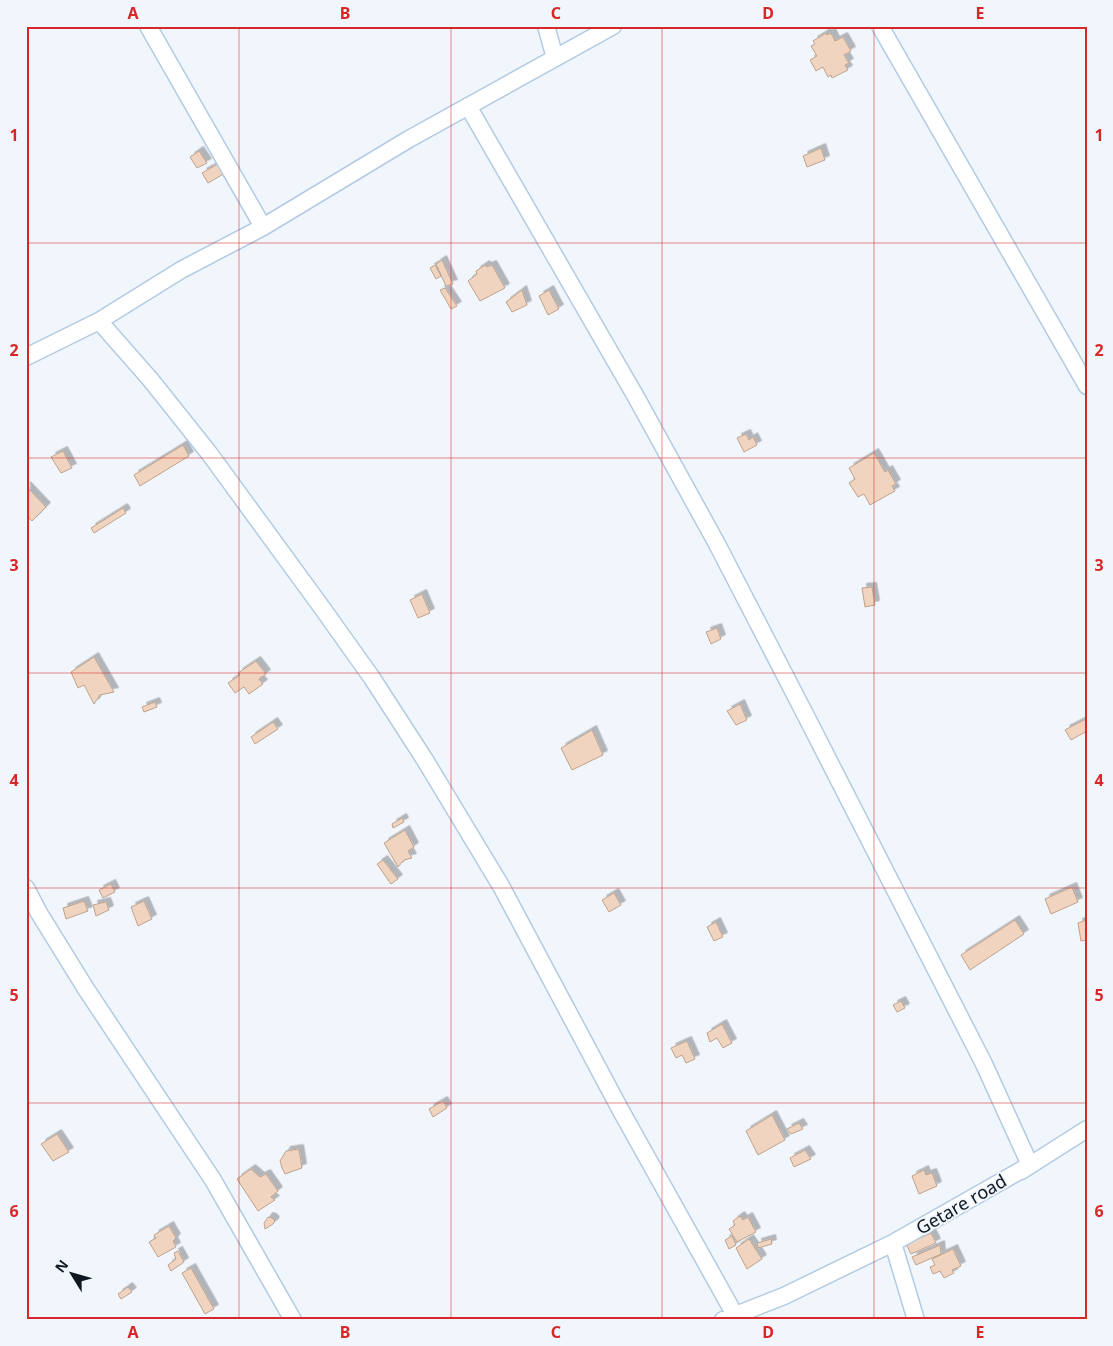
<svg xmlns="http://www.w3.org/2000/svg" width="1113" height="1346" font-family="'Noto Sans',sans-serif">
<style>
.building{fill:#f1d4bf;stroke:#bea28d;filter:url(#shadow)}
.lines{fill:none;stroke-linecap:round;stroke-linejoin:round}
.minor-casing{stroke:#b2cbe4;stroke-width:19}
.minor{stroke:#fff;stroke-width:16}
.grid{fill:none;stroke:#d62828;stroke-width:1;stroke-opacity:0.55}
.labels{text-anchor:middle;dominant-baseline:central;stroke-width:4;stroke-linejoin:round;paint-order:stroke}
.street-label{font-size:18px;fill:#0f1820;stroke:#f1f6fc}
.neatline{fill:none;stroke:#d62828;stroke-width:2}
.grid-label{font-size:16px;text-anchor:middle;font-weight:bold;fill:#d62828}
</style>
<defs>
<filter id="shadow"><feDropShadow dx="4.5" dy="-4.5" stdDeviation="0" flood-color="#0004"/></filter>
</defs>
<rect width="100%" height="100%" fill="#f1f6fc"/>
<path class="building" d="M 826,33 L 827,35 L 831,33 L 835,41 L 843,37 L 851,51 L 844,55 L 849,63 L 845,65 L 848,70 L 832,78 L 831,75 L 828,77 L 823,67 L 816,71 L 810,60 L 817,56 L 811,46 L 815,44 L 813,41 Z
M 821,148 L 825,160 L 807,167 L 803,156 Z
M 199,151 L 207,163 L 197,168 L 190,157 Z
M 221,162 L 227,172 L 208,183 L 202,173 Z
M 442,260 L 453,284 L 446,286 L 436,264 Z
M 435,265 L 441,276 L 436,279 L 430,268 Z
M 485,265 L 487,267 L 492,265 L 505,288 L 480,301 L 468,281 L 477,274 L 476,271 Z
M 445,288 L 457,306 L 451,309 L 440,290 Z
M 522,290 L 527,305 L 512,312 L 506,302 Z
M 549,290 L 559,309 L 548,315 L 539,296 Z
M 746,434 L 749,440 L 753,437 L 757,445 L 744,452 L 737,438 Z
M 183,445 L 189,456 L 140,486 L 134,475 Z
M 63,451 L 72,468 L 61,473 L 51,457 Z
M 874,453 L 885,472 L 888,470 L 896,484 L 892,486 L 895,491 L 870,505 L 864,494 L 858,497 L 849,483 L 855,479 L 849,468 Z
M 26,486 L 46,507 L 32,521 L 26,515 Z
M 123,508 L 126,513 L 94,533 L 91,528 Z
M 872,587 L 875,605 L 865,607 L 862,588 Z
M 422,594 L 430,613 L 418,618 L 410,600 Z
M 717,628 L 721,639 L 711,644 L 706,632 Z
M 94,657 L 114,692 L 100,695 L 94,704 L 84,685 L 78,688 L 71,672 Z
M 256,661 L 266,674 L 259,679 L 263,684 L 249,694 L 244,687 L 235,693 L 228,683 L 240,675 L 238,673 Z
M 155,702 L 157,707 L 144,712 L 142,707 Z
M 740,704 L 747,720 L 736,725 L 727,711 Z
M 1086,719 L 1087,731 L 1071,740 L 1065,730 Z
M 273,722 L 278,729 L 255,744 L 251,737 Z
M 592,730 L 603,755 L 572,770 L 561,748 Z
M 402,818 L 404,822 L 393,828 L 392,824 Z
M 405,830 L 414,847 L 408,851 L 412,858 L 404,860 L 398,867 L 384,843 Z
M 383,860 L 398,879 L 391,884 L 377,864 Z
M 111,884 L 115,892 L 103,898 L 99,890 Z
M 1072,887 L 1078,902 L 1051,914 L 1045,899 Z
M 614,893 L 621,905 L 609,912 L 602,900 Z
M 84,901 L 88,911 L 66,919 L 63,908 Z
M 144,901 L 152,919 L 138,926 L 131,907 Z
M 106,902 L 109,910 L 96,916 L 93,905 Z
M 1015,920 L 1024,934 L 970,970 L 961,955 Z
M 1087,920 L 1087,940 L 1081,941 L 1078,923 Z
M 716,922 L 723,937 L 714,941 L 707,927 Z
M 901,1001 L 905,1008 L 897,1012 L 893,1005 Z
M 722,1024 L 732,1043 L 723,1048 L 717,1038 L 710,1042 L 707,1033 Z
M 687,1041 L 695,1059 L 686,1063 L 682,1055 L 676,1058 L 671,1048 Z
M 443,1101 L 447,1108 L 433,1117 L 429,1109 Z
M 772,1115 L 785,1140 L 758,1155 L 746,1131 Z
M 799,1123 L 803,1129 L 791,1134 L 787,1129 Z
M 57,1134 L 69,1152 L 53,1161 L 41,1144 Z
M 299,1149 L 302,1168 L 285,1174 L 282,1168 L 280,1161 L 286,1151 Z
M 805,1150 L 811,1159 L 794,1167 L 790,1158 Z
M 251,1169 L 260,1177 L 266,1174 L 278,1191 L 271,1197 L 275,1200 L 258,1211 L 237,1179 Z
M 924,1170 L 926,1175 L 932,1173 L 937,1186 L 919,1194 L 912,1176 Z
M 740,1216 L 743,1220 L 748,1217 L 756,1232 L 737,1242 L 729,1229 L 735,1225 L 733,1221 Z
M 268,1217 L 272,1218 L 275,1221 L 273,1224 L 265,1229 L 264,1223 Z
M 169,1226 L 176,1238 L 173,1241 L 176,1247 L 158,1257 L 149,1242 L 156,1238 L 154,1235 Z
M 931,1233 L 936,1243 L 911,1254 L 906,1244 Z
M 732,1236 L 736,1245 L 729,1249 L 725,1240 Z
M 749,1239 L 762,1259 L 747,1269 L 736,1248 Z
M 771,1239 L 772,1244 L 758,1248 L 757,1243 Z
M 940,1245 L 941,1254 L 916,1265 L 912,1257 Z
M 953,1249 L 961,1266 L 952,1270 L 954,1273 L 944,1278 L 940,1271 L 933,1274 L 930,1267 L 935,1265 L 932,1259 Z
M 178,1251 L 184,1262 L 171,1271 L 168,1265 L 176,1259 L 174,1253 Z
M 191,1268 L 214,1309 L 205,1314 L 182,1273 Z
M 128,1287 L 132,1292 L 121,1299 L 118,1294 Z"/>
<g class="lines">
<g class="minor-casing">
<path id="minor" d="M 148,26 L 263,227
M 546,26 L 555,58
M 880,26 L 1087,386
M 468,106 L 636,397 L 717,544 L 806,716 L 984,1064 L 1030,1165 L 893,1243 L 784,1296 L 723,1320
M 99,321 L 150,379 L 209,453 L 320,605 L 372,678 L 425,760 L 501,886 L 620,1109 L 735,1315
M 26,357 L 99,321 L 181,270 L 263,227 L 409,139 L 613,26
M 26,888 L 39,913 L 86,989 L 213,1180 L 293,1320
M 1021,1171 L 1087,1129
M 902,1238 L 893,1243 L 916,1320"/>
</g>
<use href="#minor" class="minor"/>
</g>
<path class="grid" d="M 239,26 L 239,1320M 451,26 L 451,1320M 662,26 L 662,1320M 874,26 L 874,1320M 26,243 L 1087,243M 26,458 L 1087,458M 26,673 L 1087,673M 26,888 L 1087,888M 26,1103 L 1087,1103"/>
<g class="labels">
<g class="street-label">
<text transform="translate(961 1204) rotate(-30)">Getare road</text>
</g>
</g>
<rect width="1113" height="1346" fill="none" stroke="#f1f6fc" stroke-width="55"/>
<g transform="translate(72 1274) rotate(307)" stroke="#f1f6fc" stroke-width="4" paint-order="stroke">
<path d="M0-4L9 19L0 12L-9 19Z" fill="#0f1820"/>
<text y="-8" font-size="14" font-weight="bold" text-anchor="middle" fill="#0f1820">N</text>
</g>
<rect x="28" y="28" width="1058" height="1290" class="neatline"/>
<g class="grid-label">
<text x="133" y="19">A</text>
<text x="345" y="19">B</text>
<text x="556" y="19">C</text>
<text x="768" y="19">D</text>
<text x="980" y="19">E</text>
<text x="14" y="141">1</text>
<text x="1099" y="141">1</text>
<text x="14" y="356">2</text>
<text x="1099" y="356">2</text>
<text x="14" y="571">3</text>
<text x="1099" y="571">3</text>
<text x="14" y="786">4</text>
<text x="1099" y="786">4</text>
<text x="14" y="1001">5</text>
<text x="1099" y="1001">5</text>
<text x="14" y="1217">6</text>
<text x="1099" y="1217">6</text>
<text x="133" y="1338">A</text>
<text x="345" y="1338">B</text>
<text x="556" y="1338">C</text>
<text x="768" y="1338">D</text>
<text x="980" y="1338">E</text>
</g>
</svg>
